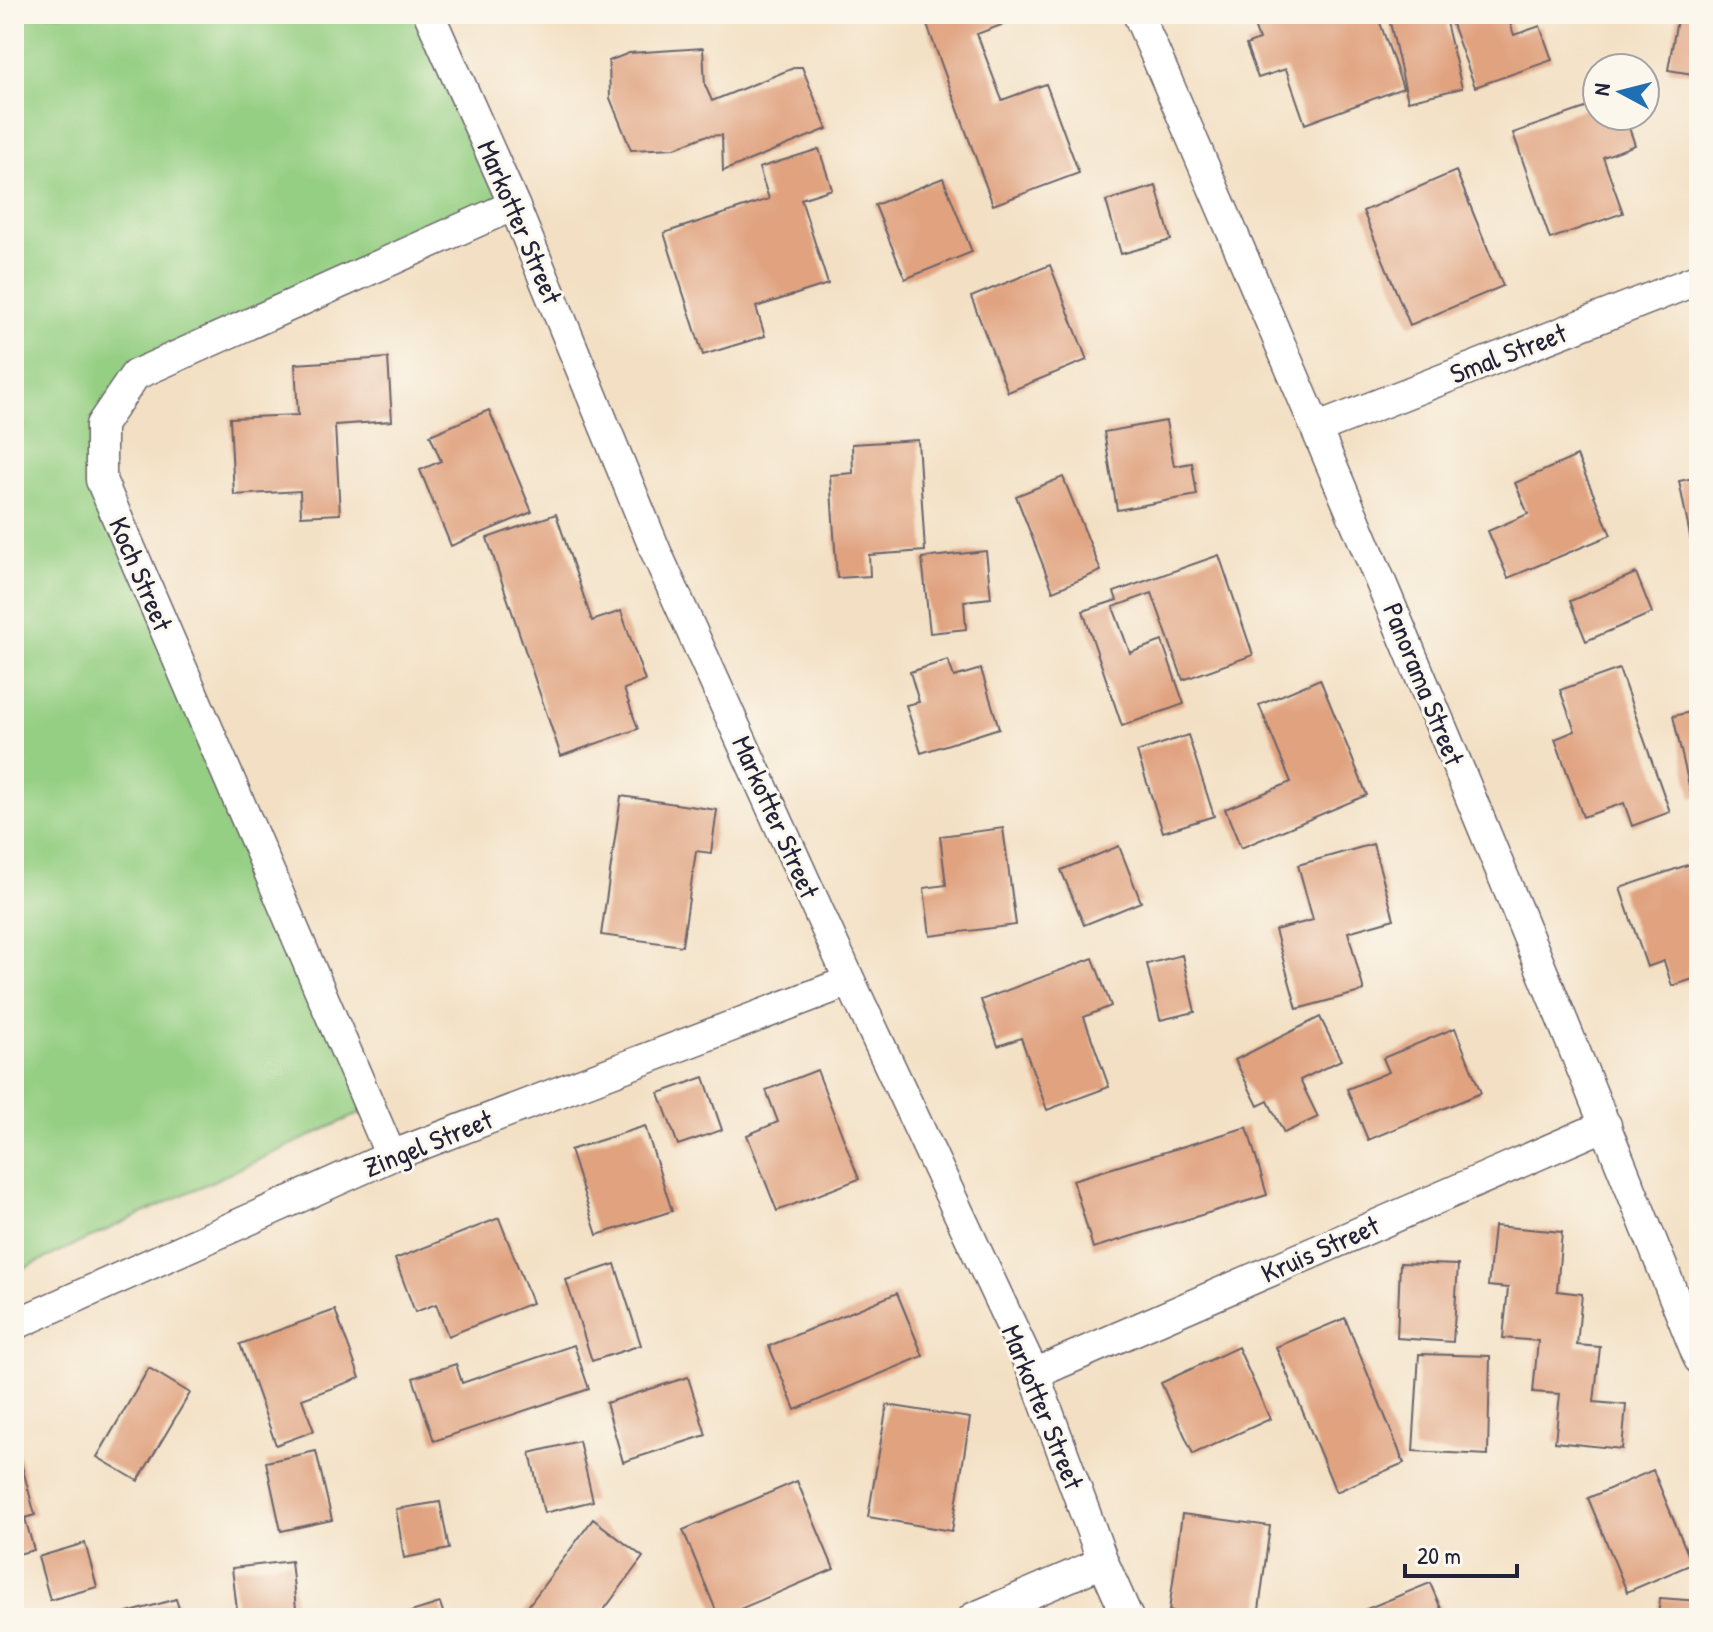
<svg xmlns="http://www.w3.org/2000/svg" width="1713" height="1632" font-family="'Patrick Hand',sans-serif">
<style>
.green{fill:#95cf83;stroke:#5c785f;stroke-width:2}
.building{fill:#e0a27f}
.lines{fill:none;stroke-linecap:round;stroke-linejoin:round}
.minor-casing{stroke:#6b646b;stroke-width:33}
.minor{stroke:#fff;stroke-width:30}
.labels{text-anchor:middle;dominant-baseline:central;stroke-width:6;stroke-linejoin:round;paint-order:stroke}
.street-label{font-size:28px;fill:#22223b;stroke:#fbf7ec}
</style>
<rect width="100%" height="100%" fill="#fbf7ec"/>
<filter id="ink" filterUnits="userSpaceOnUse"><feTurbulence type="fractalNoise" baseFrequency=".0125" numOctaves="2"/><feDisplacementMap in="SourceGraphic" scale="16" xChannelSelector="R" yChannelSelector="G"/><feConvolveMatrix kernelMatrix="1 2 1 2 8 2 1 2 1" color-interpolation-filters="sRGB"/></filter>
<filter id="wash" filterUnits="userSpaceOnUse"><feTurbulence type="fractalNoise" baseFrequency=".006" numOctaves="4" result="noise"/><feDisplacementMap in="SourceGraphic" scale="32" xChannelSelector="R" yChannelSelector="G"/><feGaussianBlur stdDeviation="1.8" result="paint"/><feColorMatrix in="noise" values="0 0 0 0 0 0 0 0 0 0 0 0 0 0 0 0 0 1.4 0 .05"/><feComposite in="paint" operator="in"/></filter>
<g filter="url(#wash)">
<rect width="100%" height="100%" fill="#f3e0c4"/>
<path class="green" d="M 14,14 L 429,14 L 514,205 L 135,375 L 101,425 L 101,480 L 371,1108 L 14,1273 Z"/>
<g id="blocks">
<path class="building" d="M 923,14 L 1003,14 L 1007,23 L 977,34 L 1002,100 L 1046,84 L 1079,173 L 993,205 Z
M 1250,14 L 1377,14 L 1403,88 L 1305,124 L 1286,69 L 1258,78 L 1246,45 L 1259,40 Z
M 1388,14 L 1444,14 L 1462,88 L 1408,101 Z
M 1454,14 L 1507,14 L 1514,35 L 1540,26 L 1552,60 L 1475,87 L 1449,16 Z
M 1678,14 L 1699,14 L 1699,75 L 1668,70 Z
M 703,48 L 705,85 L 712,101 L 796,67 L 802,67 L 827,129 L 723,171 L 722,135 L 705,136 L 675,148 L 631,150 L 610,98 L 609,61 L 629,53 Z
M 1597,104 L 1597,116 L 1625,116 L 1635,145 L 1603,157 L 1623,213 L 1550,239 L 1513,133 Z
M 819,149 L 832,189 L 801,199 L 828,284 L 756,307 L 765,336 L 703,355 L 664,233 L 769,199 L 759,168 Z
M 1456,171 L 1503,286 L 1410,325 L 1363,211 Z
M 943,178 L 972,252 L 905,279 L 875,205 Z
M 1156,186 L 1171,240 L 1121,254 L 1106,201 Z
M 1050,265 L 1087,360 L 1008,392 L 971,297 Z
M 388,358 L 392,421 L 335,425 L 340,514 L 301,516 L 300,491 L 234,495 L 230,418 L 298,415 L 295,364 Z
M 489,410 L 532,512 L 451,546 L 420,470 L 441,461 L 430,435 Z
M 1166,421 L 1174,466 L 1192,463 L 1197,495 L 1117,510 L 1104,432 Z
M 918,440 L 925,551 L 869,555 L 870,576 L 837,578 L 830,475 L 853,473 L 852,444 Z
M 1577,456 L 1611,535 L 1508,578 L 1488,531 L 1528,514 L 1515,483 Z
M 1063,477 L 1101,571 L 1053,591 L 1016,496 Z
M 1699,477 L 1699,565 L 1696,566 L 1679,481 Z
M 556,514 L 592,621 L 621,611 L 645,681 L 624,689 L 638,729 L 561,756 L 487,538 Z
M 986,551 L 991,598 L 964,601 L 966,629 L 930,633 L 922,558 Z
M 1219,555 L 1253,655 L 1183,680 L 1152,593 L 1113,607 L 1130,653 L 1162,641 L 1184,704 L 1122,726 L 1083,611 L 1117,600 L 1114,592 Z
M 1636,573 L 1652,613 L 1586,641 L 1570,601 Z
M 948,660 L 954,677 L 981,669 L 999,728 L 921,753 L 906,705 L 919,702 L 910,672 Z
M 1619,669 L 1670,812 L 1632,826 L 1624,803 L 1583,817 L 1555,739 L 1575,731 L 1560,690 Z
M 1320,679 L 1367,795 L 1241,848 L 1225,809 L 1291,782 L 1259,705 Z
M 1699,710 L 1699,796 L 1692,798 L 1673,716 Z
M 1188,735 L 1214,816 L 1163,832 L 1137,752 Z
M 621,796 L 717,810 L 711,853 L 696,851 L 682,946 L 601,935 Z
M 1003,828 L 1016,925 L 930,936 L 924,888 L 946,885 L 940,836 Z
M 1373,844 L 1394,919 L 1348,932 L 1364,991 L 1297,1009 L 1275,930 L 1313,920 L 1298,865 Z
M 1119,846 L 1141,902 L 1084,925 L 1061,870 Z
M 1699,861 L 1699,977 L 1672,986 L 1664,961 L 1647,967 L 1620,888 Z
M 1182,955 L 1195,1012 L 1160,1020 L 1147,964 Z
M 1093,958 L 1111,1006 L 1084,1017 L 1109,1087 L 1047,1110 L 1021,1038 L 998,1046 L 981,1000 Z
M 1320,1017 L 1341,1060 L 1300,1080 L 1318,1117 L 1284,1133 L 1268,1101 L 1258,1106 L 1235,1060 Z
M 1455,1028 L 1481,1093 L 1368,1140 L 1347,1089 L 1389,1072 L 1383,1058 Z
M 817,1070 L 859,1179 L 777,1211 L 747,1135 L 778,1122 L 766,1090 Z
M 704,1077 L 722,1130 L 678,1145 L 659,1093 Z
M 645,1126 L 672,1211 L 597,1235 L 570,1150 Z
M 1247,1127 L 1267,1195 L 1093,1248 L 1073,1180 Z
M 499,1218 L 532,1303 L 448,1336 L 436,1304 L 415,1312 L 395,1259 Z
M 1494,1226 L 1562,1232 L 1557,1291 L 1582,1294 L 1577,1345 L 1600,1347 L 1594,1402 L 1626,1405 L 1622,1449 L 1555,1442 L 1560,1394 L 1533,1392 L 1538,1341 L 1503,1338 L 1508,1288 L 1488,1286 Z
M 1400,1263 L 1458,1265 L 1453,1342 L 1397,1338 Z
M 615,1264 L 641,1345 L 592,1361 L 566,1280 Z
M 897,1293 L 923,1356 L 795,1410 L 769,1346 Z
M 335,1310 L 360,1378 L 302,1399 L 314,1431 L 276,1445 L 240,1344 Z
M 1345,1318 L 1404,1463 L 1336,1492 L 1276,1347 Z
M 574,1345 L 589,1389 L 434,1441 L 413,1378 L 456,1364 L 462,1383 Z
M 1238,1347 L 1270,1419 L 1193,1454 L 1161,1383 Z
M 1419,1354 L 1490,1356 L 1488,1455 L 1413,1451 Z
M 149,1368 L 190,1393 L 138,1481 L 97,1457 Z
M 688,1377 L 706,1435 L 623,1462 L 606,1403 Z
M 887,1405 L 970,1418 L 952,1531 L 868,1517 Z
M 14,1436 L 35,1515 L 25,1518 L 34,1550 L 14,1555 Z
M 579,1441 L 593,1501 L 544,1513 L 530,1453 Z
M 316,1451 L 332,1520 L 281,1531 L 266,1462 Z
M 1653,1470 L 1692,1564 L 1627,1592 L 1588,1498 Z
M 797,1481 L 834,1569 L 719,1618 L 683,1530 Z
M 440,1502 L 449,1549 L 404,1558 L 396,1509 Z
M 1182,1514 L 1270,1526 L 1258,1618 L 1222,1618 L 1169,1611 Z
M 593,1519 L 643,1557 L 598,1618 L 529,1618 L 523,1613 Z
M 85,1543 L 97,1587 L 50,1600 L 38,1557 Z
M 291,1561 L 297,1618 L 238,1618 L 232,1568 Z
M 1430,1583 L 1445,1618 L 1368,1618 L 1364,1610 Z
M 1660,1598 L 1699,1601 L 1699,1618 L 1658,1618 Z
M 176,1599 L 182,1618 L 126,1618 L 124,1614 Z
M 440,1603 L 445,1618 L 395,1618 L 395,1617 Z"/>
</g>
</g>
<g filter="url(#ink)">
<use href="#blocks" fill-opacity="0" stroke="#6b646b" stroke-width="2"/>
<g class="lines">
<g class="minor-casing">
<path id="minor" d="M 429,14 L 514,205 L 656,552 L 850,981 L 1034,1374 L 1103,1562 L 1128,1618
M 1138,14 C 1332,460 1519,908 1699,1359
M 1318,428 L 1699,279
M 391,1156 L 101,480 L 101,425 L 135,375 L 514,205
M 14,1325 L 391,1156 L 850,981
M 1034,1374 L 1606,1125
M 973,1618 L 1103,1562"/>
</g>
<use href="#minor" class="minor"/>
</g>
</g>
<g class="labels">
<g class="street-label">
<text transform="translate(520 222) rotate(67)">Markotter Street</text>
<text transform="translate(1508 353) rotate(-21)">Smal Street</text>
<text transform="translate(141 574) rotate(67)">Koch Street</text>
<text transform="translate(1424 684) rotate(68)">Panorama Street</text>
<text transform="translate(776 817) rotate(66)">Markotter Street</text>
<text transform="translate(428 1143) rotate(-22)">Zingel Street</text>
<text transform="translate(1320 1249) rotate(-24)">Kruis Street</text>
<text transform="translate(1043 1407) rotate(68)">Markotter Street</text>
</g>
</g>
<rect width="1713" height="1632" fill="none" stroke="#fbf7ec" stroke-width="48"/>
<g transform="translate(1621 92) rotate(277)"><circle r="38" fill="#fbf7ec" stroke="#a4a2a5" stroke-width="2"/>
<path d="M0-6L14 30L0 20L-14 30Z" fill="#1f6fb2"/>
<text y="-12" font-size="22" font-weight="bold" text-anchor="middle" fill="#22223b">N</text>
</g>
<path d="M1405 1564v12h112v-12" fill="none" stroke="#22223b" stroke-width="4"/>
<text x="1417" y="1564" font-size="24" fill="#22223b" stroke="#fbf7ec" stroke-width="6" paint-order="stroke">20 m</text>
</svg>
